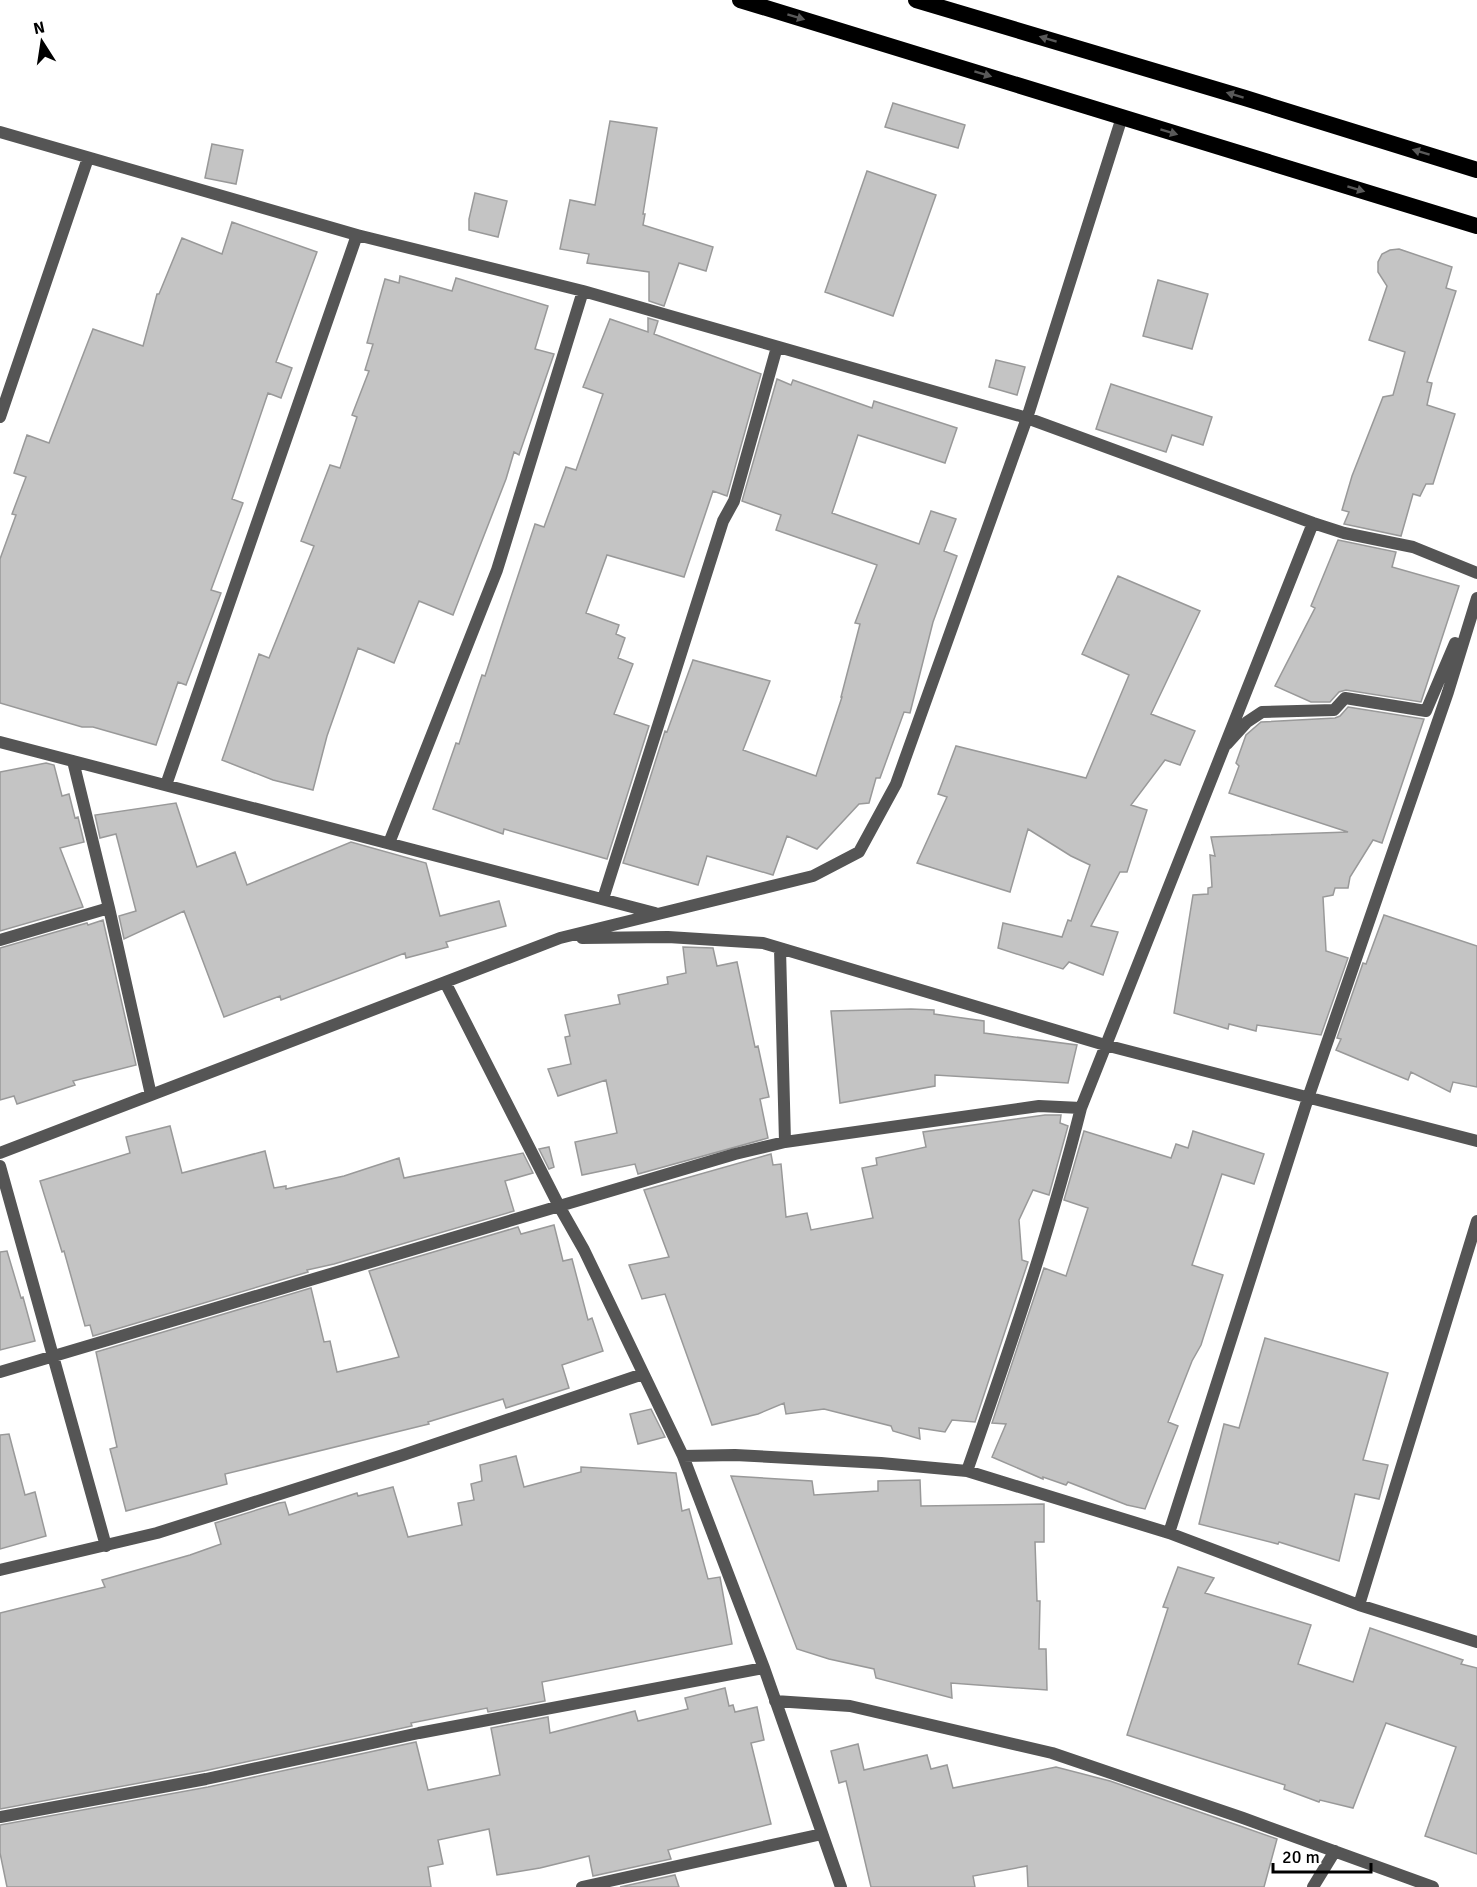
<svg xmlns="http://www.w3.org/2000/svg" width="1477" height="1887" font-family="Signika,sans-serif">
<style>
.building{fill:#c4c4c4;stroke:#999;stroke-width:1.5}
.lines{fill:none;stroke-linecap:round;stroke-linejoin:round}
.minor{stroke:#555;stroke-width:12}
.trunk{stroke:#000;stroke-width:16}
.oneway{fill:#595959}
</style>
<rect width="100%" height="100%" fill="#fff"/>
<path class="building" d="M 893,103 L 965,125 L 958,148 L 885,127 Z
M 610,121 L 657,128 L 643,214 L 645,214 L 643,225 L 713,247 L 706,271 L 679,263 L 664,306 L 649,301 L 649,272 L 587,263 L 589,254 L 560,249 L 570,200 L 595,205 Z
M 212,144 L 243,150 L 236,184 L 205,178 Z
M 867,171 L 936,195 L 893,316 L 825,292 Z
M 475,193 L 507,201 L 498,237 L 469,230 L 469,219 Z
M 232,222 L 317,252 L 276,362 L 292,368 L 281,398 L 268,393 L 232,499 L 243,503 L 211,590 L 221,593 L 186,685 L 178,682 L 156,745 L 93,727 L 82,727 L 0,703 L 0,559 L 16,515 L 12,514 L 26,477 L 14,473 L 27,435 L 49,443 L 93,329 L 143,346 L 157,294 L 159,294 L 182,238 L 222,254 Z
M 1399,249 L 1452,267 L 1446,288 L 1456,291 L 1427,382 L 1432,383 L 1427,405 L 1455,414 L 1433,484 L 1426,484 L 1420,496 L 1413,494 L 1401,536 L 1344,524 L 1349,512 L 1342,510 L 1352,476 L 1383,397 L 1393,395 L 1405,352 L 1369,340 L 1387,286 L 1378,272 L 1378,262 L 1382,254 L 1390,250 Z
M 400,276 L 452,291 L 456,278 L 548,306 L 535,349 L 554,354 L 519,455 L 514,452 L 506,479 L 453,615 L 419,601 L 394,663 L 358,648 L 327,736 L 313,790 L 273,780 L 222,760 L 259,654 L 269,658 L 314,546 L 301,541 L 330,465 L 340,468 L 357,417 L 352,415 L 369,371 L 365,370 L 373,344 L 367,343 L 385,279 L 399,283 Z
M 1158,280 L 1208,294 L 1192,349 L 1143,336 Z
M 648,318 L 658,321 L 654,334 L 761,374 L 727,496 L 713,491 L 684,577 L 607,555 L 586,613 L 619,625 L 616,634 L 625,638 L 618,658 L 633,664 L 614,714 L 649,726 L 607,859 L 504,829 L 503,834 L 433,809 L 456,743 L 459,744 L 482,675 L 485,676 L 535,524 L 544,527 L 566,467 L 576,470 L 603,394 L 583,387 L 610,319 L 648,332 Z
M 996,360 L 1025,367 L 1017,395 L 989,387 Z
M 777,379 L 791,385 L 793,380 L 872,408 L 874,401 L 957,428 L 945,463 L 858,435 L 832,513 L 919,544 L 931,511 L 956,519 L 944,551 L 957,556 L 933,622 L 910,713 L 904,712 L 880,778 L 876,778 L 869,803 L 859,804 L 817,849 L 787,836 L 773,875 L 707,856 L 698,885 L 623,863 L 665,731 L 667,732 L 693,660 L 770,681 L 743,750 L 816,776 L 842,697 L 841,697 L 860,624 L 855,623 L 877,565 L 776,530 L 781,515 L 742,501 Z
M 1111,384 L 1212,417 L 1203,445 L 1172,435 L 1166,452 L 1096,429 Z
M 1338,540 L 1396,552 L 1392,567 L 1459,586 L 1421,702 L 1346,690 L 1339,692 L 1330,702 L 1311,702 L 1275,686 L 1315,608 L 1311,606 Z
M 1118,576 L 1200,611 L 1151,714 L 1195,731 L 1180,765 L 1165,760 L 1131,805 L 1147,810 L 1127,872 L 1120,872 L 1091,926 L 1118,932 L 1103,975 L 1069,962 L 1063,969 L 998,948 L 1003,923 L 1062,937 L 1068,920 L 1071,921 L 1090,865 L 1071,856 L 1028,829 L 1010,892 L 917,863 L 947,797 L 938,794 L 956,746 L 1086,778 L 1129,675 L 1082,654 Z
M 1348,707 L 1424,719 L 1382,843 L 1373,840 L 1350,877 L 1348,888 L 1335,888 L 1333,895 L 1323,897 L 1326,951 L 1348,958 L 1321,1035 L 1257,1025 L 1256,1031 L 1229,1024 L 1228,1029 L 1174,1013 L 1193,895 L 1208,894 L 1208,888 L 1212,887 L 1210,855 L 1215,856 L 1211,837 L 1348,832 L 1229,793 L 1239,766 L 1236,763 L 1246,735 L 1261,722 L 1335,718 L 1340,716 Z
M 46,763 L 54,765 L 62,796 L 69,794 L 75,818 L 78,817 L 84,842 L 60,848 L 83,907 L 0,931 L 0,772 Z
M 176,803 L 197,867 L 235,852 L 247,885 L 351,842 L 426,863 L 440,916 L 499,901 L 506,926 L 446,942 L 448,947 L 406,958 L 405,953 L 281,1000 L 280,996 L 224,1017 L 184,911 L 124,939 L 119,916 L 136,911 L 116,834 L 100,838 L 95,815 Z
M 1384,915 L 1477,946 L 1477,1087 L 1453,1082 L 1450,1092 L 1411,1072 L 1408,1080 L 1336,1050 L 1341,1039 L 1337,1038 L 1363,963 L 1366,964 Z
M 103,920 L 136,1065 L 73,1081 L 75,1085 L 17,1104 L 14,1096 L 0,1100 L 0,948 L 87,923 L 88,925 Z
M 683,947 L 713,948 L 717,966 L 737,962 L 755,1047 L 758,1046 L 769,1097 L 760,1099 L 768,1138 L 638,1174 L 635,1164 L 582,1175 L 575,1142 L 617,1133 L 606,1080 L 558,1096 L 548,1069 L 571,1064 L 565,1037 L 570,1036 L 565,1015 L 620,1004 L 618,995 L 668,984 L 667,977 L 686,973 Z
M 911,1009 L 934,1010 L 934,1014 L 984,1021 L 984,1033 L 1077,1045 L 1068,1083 L 935,1075 L 935,1086 L 840,1103 L 831,1011 Z
M 1045,1115 L 1061,1115 L 1060,1123 L 1068,1126 L 1049,1195 L 1033,1190 L 1019,1220 L 1022,1260 L 1028,1262 L 975,1422 L 952,1420 L 945,1432 L 919,1428 L 920,1439 L 893,1431 L 891,1426 L 824,1409 L 786,1414 L 784,1403 L 758,1414 L 712,1425 L 665,1294 L 642,1299 L 629,1265 L 669,1257 L 644,1190 L 771,1154 L 773,1165 L 781,1164 L 786,1217 L 807,1213 L 811,1230 L 873,1218 L 862,1168 L 877,1165 L 876,1158 L 926,1147 L 923,1132 Z
M 170,1126 L 182,1173 L 265,1151 L 274,1188 L 286,1186 L 286,1189 L 344,1176 L 399,1158 L 404,1178 L 523,1153 L 533,1173 L 505,1181 L 514,1211 L 334,1264 L 307,1270 L 308,1272 L 93,1336 L 90,1325 L 85,1326 L 64,1251 L 62,1252 L 40,1181 L 130,1153 L 126,1137 Z
M 1084,1131 L 1171,1158 L 1176,1144 L 1188,1148 L 1193,1131 L 1264,1154 L 1254,1184 L 1222,1174 L 1192,1265 L 1223,1275 L 1201,1345 L 1192,1361 L 1168,1422 L 1178,1426 L 1145,1509 L 1127,1505 L 1068,1482 L 1066,1485 L 1043,1477 L 1043,1479 L 992,1457 L 1006,1424 L 992,1423 L 1044,1268 L 1066,1276 L 1088,1208 L 1064,1200 Z
M 549,1147 L 554,1167 L 549,1169 L 539,1149 Z
M 554,1225 L 563,1261 L 572,1259 L 588,1320 L 592,1318 L 603,1351 L 562,1365 L 569,1388 L 506,1408 L 503,1399 L 428,1422 L 429,1424 L 225,1474 L 227,1484 L 126,1511 L 110,1449 L 117,1447 L 96,1352 L 311,1288 L 324,1342 L 330,1341 L 337,1372 L 399,1357 L 369,1271 L 518,1227 L 521,1234 Z
M 7,1251 L 21,1298 L 23,1297 L 35,1341 L 0,1350 L 0,1252 Z
M 1265,1338 L 1388,1373 L 1363,1460 L 1388,1465 L 1379,1499 L 1355,1494 L 1339,1561 L 1279,1542 L 1278,1544 L 1199,1524 L 1224,1424 L 1239,1428 Z
M 651,1409 L 665,1437 L 638,1444 L 630,1414 Z
M 9,1434 L 25,1495 L 35,1492 L 46,1536 L 0,1549 L 0,1435 Z
M 516,1456 L 524,1487 L 581,1472 L 581,1467 L 676,1473 L 682,1511 L 689,1509 L 708,1579 L 720,1577 L 732,1644 L 542,1682 L 545,1701 L 488,1712 L 487,1708 L 411,1723 L 412,1726 L 204,1771 L 0,1809 L 0,1613 L 105,1587 L 102,1580 L 190,1555 L 221,1544 L 215,1523 L 279,1503 L 285,1502 L 289,1515 L 357,1493 L 358,1496 L 393,1487 L 408,1537 L 462,1525 L 458,1503 L 474,1500 L 471,1484 L 482,1481 L 480,1465 Z
M 731,1476 L 812,1481 L 814,1495 L 878,1491 L 878,1481 L 920,1480 L 921,1506 L 1044,1504 L 1044,1542 L 1035,1542 L 1037,1601 L 1040,1601 L 1039,1649 L 1046,1649 L 1047,1690 L 951,1683 L 952,1698 L 876,1678 L 874,1669 L 829,1659 L 797,1649 Z
M 1178,1567 L 1214,1578 L 1205,1593 L 1311,1625 L 1298,1664 L 1353,1682 L 1370,1628 L 1463,1660 L 1461,1664 L 1477,1668 L 1477,1854 L 1425,1836 L 1456,1747 L 1386,1723 L 1353,1808 L 1320,1800 L 1319,1802 L 1284,1789 L 1285,1785 L 1127,1735 L 1168,1608 L 1163,1607 Z
M 725,1688 L 729,1706 L 733,1705 L 735,1712 L 757,1707 L 764,1740 L 751,1743 L 771,1824 L 668,1850 L 671,1859 L 593,1876 L 589,1856 L 540,1868 L 497,1875 L 489,1829 L 438,1840 L 443,1864 L 428,1867 L 431,1887 L 7,1887 L 0,1853 L 0,1825 L 208,1787 L 416,1742 L 428,1790 L 500,1775 L 491,1728 L 548,1717 L 550,1733 L 635,1711 L 638,1721 L 688,1709 L 685,1698 Z
M 858,1744 L 864,1770 L 927,1755 L 931,1769 L 947,1765 L 953,1788 L 1056,1767 L 1110,1781 L 1240,1826 L 1277,1839 L 1264,1887 L 1028,1887 L 1027,1866 L 973,1876 L 975,1887 L 871,1887 L 846,1781 L 839,1783 L 831,1751 Z
M 675,1875 L 679,1887 L 620,1887 Z"/>
<g class="lines">
<path class="minor" d="M 0,132 L 357,235 L 583,291 L 1027,418 L 1313,523 L 1344,533 L 1413,547 L 1477,573
M 0,417 L 88,158
M 0,742 L 655,913
M 1227,744 L 1247,722 L 1262,712 L 1334,710 L 1345,698 L 1426,711 L 1455,643
M 73,761 L 109,908 L 151,1095
M 166,785 L 357,235
M 389,843 L 497,570 L 583,291
M 603,899 L 723,521 L 734,501 L 777,347
M 582,938 L 668,937 L 763,943 L 1105,1045 L 1477,1141
M 0,940 L 109,908
M 780,949 L 785,1142
M 445,982 L 559,1206 L 584,1250 L 683,1456 L 764,1668 L 841,1887
M 0,1153 L 560,938 L 813,876 L 859,852 L 896,784 L 1027,418 L 1122,117
M 0,1166 L 106,1546
M 0,1372 L 735,1154 L 785,1142 L 1039,1106 L 1081,1108
M 683,1456 L 735,1455 L 881,1463 L 967,1471 L 1169,1533 L 1359,1605 L 1477,1642
M 967,1471 C 1009,1351 1050,1231 1081,1108 L 1313,523
M 1169,1533 L 1308,1098 L 1448,692 L 1477,598
M 0,1570 L 157,1533 L 403,1455 L 643,1374
M 1359,1605 L 1477,1221
M 775,1701 L 850,1706 L 1052,1753 L 1243,1818 L 1433,1887
M 0,1817 L 206,1779 L 419,1733 L 764,1668
M 582,1887 L 822,1834
M 1313,1887 L 1335,1851"/>
<path class="trunk" d="M 740,0 L 1477,226
M 916,0 L 1245,98 L 1477,170"/>
</g>
<defs><path id="oneway-solid" d="M-6-.8H1V-3.2L6.5 0L1 3.2V.8H-6Z" transform="scale(1.5)"/></defs>
<g class="oneway">
<use href="#oneway-solid" transform="translate(796 17) rotate(17)"/>
<use href="#oneway-solid" transform="translate(1048 39) rotate(-163)"/>
<use href="#oneway-solid" transform="translate(983 74) rotate(17)"/>
<use href="#oneway-solid" transform="translate(1235 95) rotate(-163)"/>
<use href="#oneway-solid" transform="translate(1169 132) rotate(17)"/>
<use href="#oneway-solid" transform="translate(1421 152) rotate(-163)"/>
<use href="#oneway-solid" transform="translate(1356 189) rotate(17)"/>
</g>
<g transform="translate(42 42) rotate(348)" stroke="#ffffff" stroke-width="4.5" paint-order="stroke">
<path d="M0-4.5L10 22L0 15L-10 22Z" fill="#000000"/>
<text y="-9" font-size="16" font-weight="bold" text-anchor="middle" fill="#000000">N</text>
</g>
<path d="M1273 1863v9h98v-9" fill="none" stroke="#000000" stroke-width="3"/>
<text x="1282" y="1863" font-size="18" fill="#000000" stroke="#ffffff" stroke-width="4.5" paint-order="stroke">20 m</text>
</svg>
